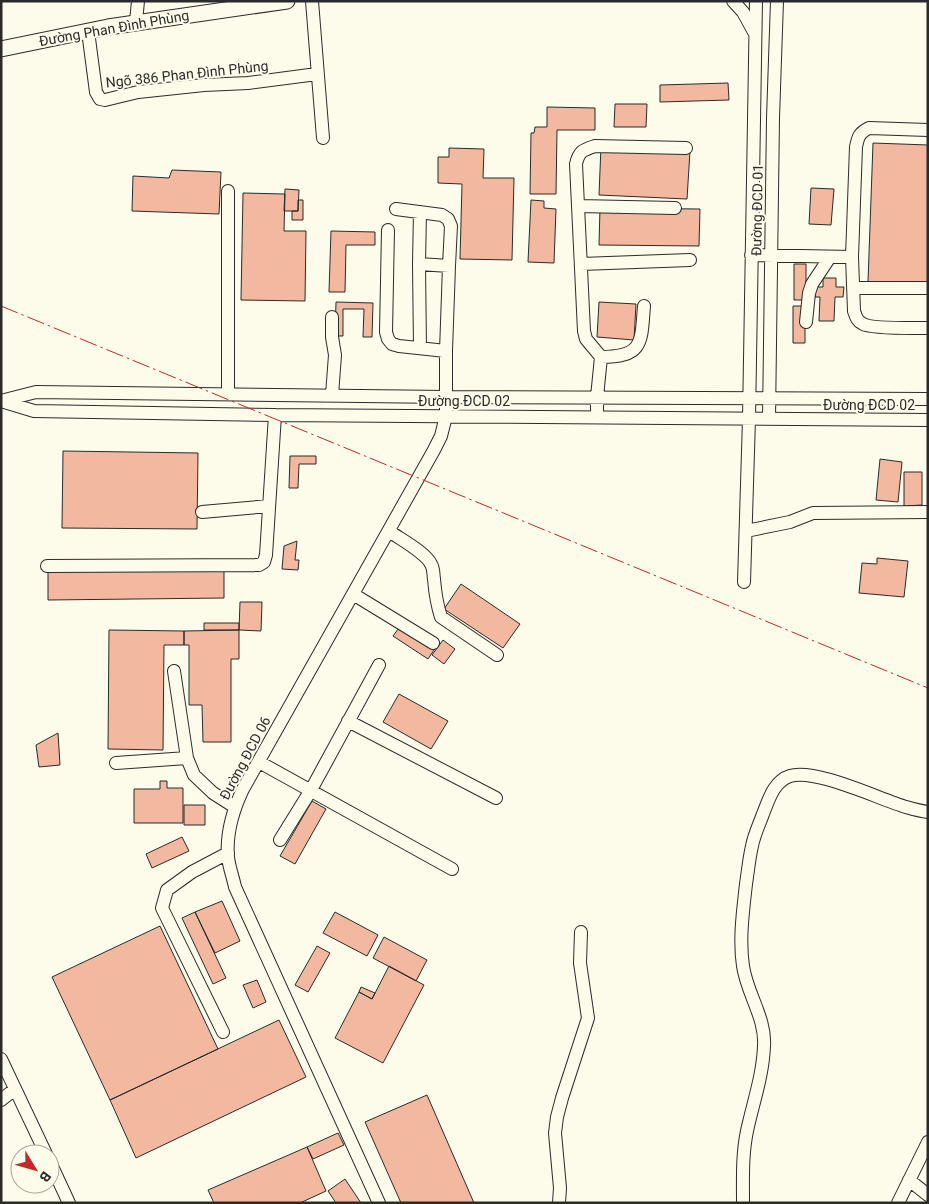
<svg xmlns="http://www.w3.org/2000/svg" width="929" height="1204" font-family="Roboto,sans-serif">
<style>
.building{fill:#f2b8a0;stroke:#2b2b2b}
.lines{fill:none;stroke-linecap:round;stroke-linejoin:round}
.minor-casing{stroke:#2b2b2b;stroke-width:14}
.major-casing{stroke:#2b2b2b;stroke-width:17}
.minor{stroke:#fdfbea;stroke-width:12}
.major{stroke:#fdfbea;stroke-width:15}
.power{stroke:#c62828;stroke-width:1;stroke-dasharray:18 4 2.5 4;stroke-linecap:butt}
.labels{text-anchor:middle;dominant-baseline:central;stroke-width:4;stroke-linejoin:round;paint-order:stroke}
.street-label{font-size:14px;fill:#2b2b2b;stroke:#fdfbea}
</style>
<rect width="100%" height="100%" fill="#fdfbea"/>
<path class="building" d="M 728,83 L 729,100 L 660,102 L 660,85 Z
M 615,104 L 647,104 L 646,127 L 614,127 Z
M 547,107 L 595,108 L 595,130 L 557,130 L 556,194 L 530,194 L 531,133 L 534,133 L 535,127 L 547,127 Z
M 873,143 L 928,145 L 928,284 L 868,282 Z
M 601,146 L 690,151 L 687,199 L 599,195 Z
M 449,148 L 484,149 L 483,178 L 514,178 L 512,260 L 460,259 L 462,184 L 438,183 L 438,157 L 449,157 Z
M 172,170 L 221,172 L 219,214 L 132,211 L 133,176 L 169,178 Z
M 811,188 L 834,189 L 831,225 L 809,224 Z
M 285,189 L 299,190 L 298,211 L 284,211 Z
M 243,193 L 285,194 L 284,231 L 306,231 L 305,301 L 241,300 Z
M 298,200 L 303,200 L 303,220 L 292,220 L 292,211 L 298,211 Z
M 531,200 L 544,201 L 544,208 L 556,209 L 554,263 L 528,262 Z
M 600,208 L 700,209 L 699,246 L 599,245 Z
M 331,231 L 375,232 L 375,245 L 346,245 L 345,292 L 329,292 Z
M 794,264 L 806,264 L 806,300 L 794,300 Z
M 823,278 L 836,278 L 836,287 L 844,287 L 843,297 L 835,297 L 834,321 L 819,321 L 820,297 L 815,297 L 815,287 L 823,287 Z
M 336,302 L 373,303 L 372,337 L 363,337 L 364,309 L 343,309 L 343,336 L 335,336 Z
M 599,302 L 636,304 L 634,340 L 597,337 Z
M 793,306 L 805,306 L 805,343 L 793,343 Z
M 63,451 L 198,453 L 197,529 L 62,528 Z
M 290,456 L 316,456 L 316,464 L 299,464 L 298,488 L 289,488 Z
M 880,459 L 902,462 L 898,502 L 876,500 Z
M 904,472 L 922,472 L 922,505 L 904,506 Z
M 297,541 L 295,560 L 299,560 L 298,570 L 282,569 L 284,546 Z
M 877,558 L 908,561 L 904,597 L 859,593 L 862,563 L 877,564 Z
M 224,568 L 224,598 L 48,600 L 48,570 Z
M 461,584 L 520,624 L 503,648 L 444,609 Z
M 240,602 L 262,602 L 261,631 L 239,630 Z
M 404,621 L 438,644 L 428,659 L 393,636 Z
M 204,623 L 239,623 L 239,630 L 204,630 Z
M 109,630 L 184,631 L 184,645 L 164,645 L 163,750 L 108,749 Z
M 239,630 L 239,659 L 231,659 L 231,742 L 203,742 L 202,705 L 189,705 L 189,645 L 184,645 L 184,631 Z
M 443,640 L 455,649 L 444,664 L 432,655 Z
M 399,694 L 448,721 L 431,749 L 383,722 Z
M 58,733 L 60,765 L 39,767 L 36,745 Z
M 160,781 L 167,781 L 167,788 L 183,788 L 183,823 L 134,823 L 134,789 L 160,789 Z
M 312,801 L 326,809 L 295,864 L 280,856 Z
M 184,805 L 205,805 L 205,825 L 184,825 Z
M 182,837 L 189,851 L 152,868 L 146,854 Z
M 222,901 L 240,941 L 215,953 L 195,912 Z
M 195,912 L 226,978 L 213,984 L 182,918 Z
M 335,912 L 378,935 L 367,956 L 323,933 Z
M 160,926 L 218,1049 L 110,1100 L 52,977 Z
M 384,937 L 427,960 L 416,981 L 373,958 Z
M 317,946 L 330,953 L 308,992 L 295,985 Z
M 389,966 L 424,985 L 383,1063 L 335,1038 L 359,992 L 372,999 Z
M 257,980 L 266,1002 L 253,1008 L 243,985 Z
M 361,987 L 375,993 L 372,999 L 359,992 Z
M 279,1020 L 306,1077 L 136,1158 L 110,1100 Z
M 427,1095 L 474,1203 L 401,1203 L 365,1122 Z
M 338,1133 L 344,1145 L 313,1159 L 307,1147 Z
M 307,1147 L 326,1191 L 300,1203 L 214,1203 L 208,1190 Z
M 345,1179 L 361,1203 L 336,1203 L 328,1191 Z"/>
<g class="lines">
<g class="minor-casing">
<path id="minor" d="M 312,1 L 323,138
M 733,1 L 743,12 L 754,32
M 136,22 L 138,1
M 88,31 L 96,92 L 100,99 L 105,100 L 138,92 L 204,85 L 248,83 L 317,74
M 928,130 L 869,128 C 859,133 858,137 856,147 L 852,257 L 854,311 C 856,317 857,321 863,324 C 872,329 915,328 928,328
M 578,206 L 675,208
M 420,212 L 419,264 L 420,348
M 388,230 L 386,332 L 388,339 L 392,344 L 399,346 L 446,351
M 751,255 L 852,257
M 419,264 L 449,266
M 581,264 L 690,260
M 853,288 L 928,288
M 806,322 L 809,293 L 812,284 L 830,257
M 601,357 C 644,357 641,342 644,306
M 228,394 L 228,191
M 332,395 L 335,355 L 332,337 L 332,317
M 1,401 L 34,411 L 275,415 L 928,420
M 1,401 L 36,392 L 446,397 L 928,399
M 597,417 L 597,397 L 601,357 L 586,339 L 584,331 L 576,164 C 579,151 583,150 595,146 L 686,148
M 769,419 L 773,118 L 777,1
M 202,512 L 269,506
M 389,531 C 400,539 425,552 431,564 C 434,569 433,573 434,579 C 435,591 437,605 441,617 L 497,655
M 746,531 L 790,522 L 813,513 L 928,512
M 47,566 L 259,565 L 264,562 L 266,555 L 275,415
M 744,582 L 749,419 L 756,1
M 353,594 L 433,643
M 174,671 L 187,758 L 194,775 L 213,793 L 235,807
M 348,721 L 496,798
M 259,762 L 452,869
M 116,763 L 187,758
M 280,840 L 311,790 L 379,665
M 223,1032 L 162,908 L 167,890 L 192,872 L 228,853
M 1,1059 L 46,1154
M 1,1100 L 15,1089
M 50,1162 L 69,1203
M 909,1180 L 928,1195
M 379,1203 L 235,887 C 233,877 229,867 228,857 C 226,833 233,810 243,789 L 434,450 L 441,436 L 446,416 L 446,351 L 449,266 L 451,226 L 448,219 L 442,215 L 396,209
M 559,1203 L 560,1188 L 555,1133 L 557,1117 L 562,1098 L 588,1018 L 580,963 L 581,932
M 743,1203 C 743,1179 742,1155 747,1131 C 753,1103 763,1075 764,1046 C 766,1018 747,994 743,966 C 739,939 743,911 746,884 C 748,871 749,859 752,846 C 754,835 759,825 763,814 C 769,799 774,781 790,776 C 815,768 879,799 906,807 C 913,809 920,811 928,812
M 898,1203 L 928,1142"/>
</g>
<g class="major-casing">
<path id="major" d="M 1,49 L 108,27 L 287,1"/>
</g>
<use href="#minor" class="minor"/>
<use href="#major" class="major"/>
<path class="power" d="M 1,306 L 928,688"/>
</g>
<g class="labels">
<g class="street-label">
<text transform="translate(114 28) rotate(-10)">Đường Phan Đình Phùng</text>
<text transform="translate(187 74) rotate(-6)">Ngõ 386 Phan Đình Phùng</text>
<text transform="translate(757 210) rotate(-89)">Đường ĐCD 01</text>
<text x="464" y="401">Đường ĐCD 02</text>
<text x="869" y="405">Đường ĐCD 02</text>
<text transform="translate(245 758) rotate(-62)">Đường ĐCD 06</text>
</g>
</g>
<rect width="929" height="1204" fill="none" stroke="#2b2b2b" stroke-width="5"/>
<g transform="translate(35 1169) rotate(127)"><circle r="24" fill="#fdfbea" stroke="#a9a89e"/>
<path d="M0-4L9 19L0 12L-9 19Z" fill="#c62828"/>
<text y="-8" font-size="14" font-weight="bold" text-anchor="middle" fill="#2b2b2b">B</text>
</g>
</svg>
